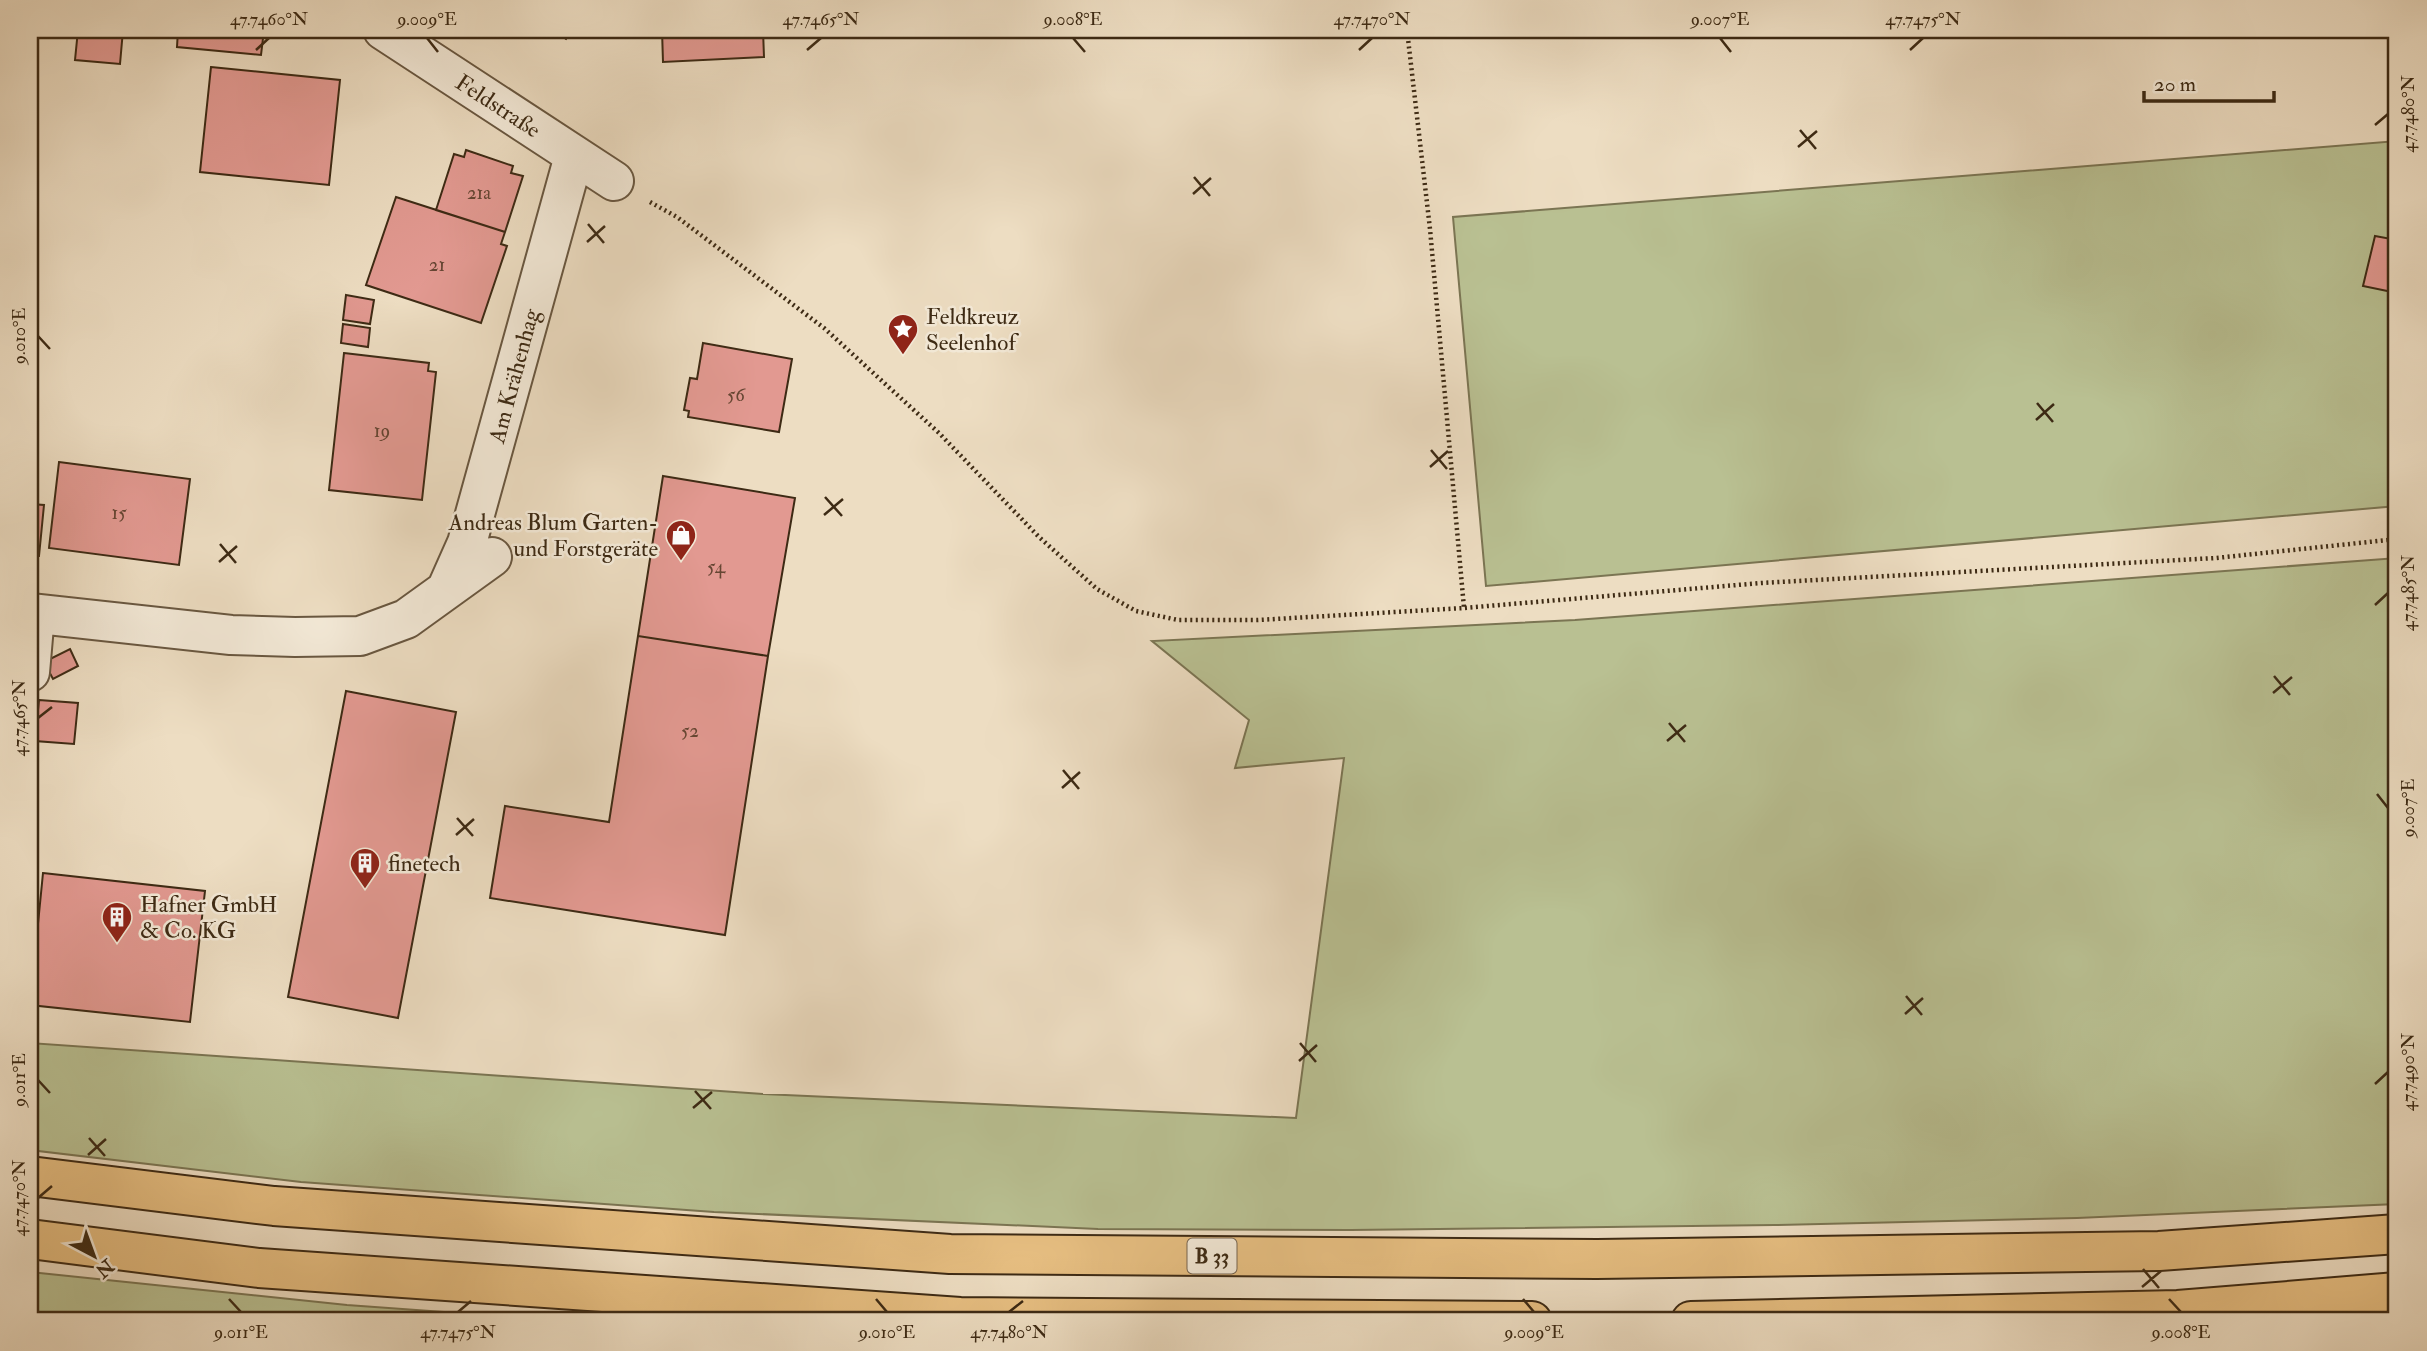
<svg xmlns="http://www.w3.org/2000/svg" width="2427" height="1351" font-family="'IM FELL Double Pica',serif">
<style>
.green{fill:#b9c092;stroke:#7b7553;stroke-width:2}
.building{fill:#e29991;stroke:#3d2a14;stroke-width:2}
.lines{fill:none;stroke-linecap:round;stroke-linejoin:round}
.minor-casing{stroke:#695740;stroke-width:42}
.highway-casing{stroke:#3d2a14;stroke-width:42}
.path{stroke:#3d2a14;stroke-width:4.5;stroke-dasharray:2 3.5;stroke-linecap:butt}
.minor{stroke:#f3e9d7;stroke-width:38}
.highway{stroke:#e6be81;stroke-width:38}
.ticks{fill:none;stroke:#3d2a14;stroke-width:2.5}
.labels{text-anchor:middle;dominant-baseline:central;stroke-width:5;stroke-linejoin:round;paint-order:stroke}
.number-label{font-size:19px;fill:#664633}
.shield{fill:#f3e9d7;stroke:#74634e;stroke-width:2}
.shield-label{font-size:21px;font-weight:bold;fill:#3d2a14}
.street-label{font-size:23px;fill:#3d2a14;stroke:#f3e9d7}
.poi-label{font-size:23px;fill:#3d2a14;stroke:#f3e9d7;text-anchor:start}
.neatline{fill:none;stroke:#3d2a14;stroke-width:2.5}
.ticks-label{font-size:18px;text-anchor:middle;fill:#3d2a14}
</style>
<rect width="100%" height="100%" fill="#edddc2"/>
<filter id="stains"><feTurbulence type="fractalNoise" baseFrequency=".00286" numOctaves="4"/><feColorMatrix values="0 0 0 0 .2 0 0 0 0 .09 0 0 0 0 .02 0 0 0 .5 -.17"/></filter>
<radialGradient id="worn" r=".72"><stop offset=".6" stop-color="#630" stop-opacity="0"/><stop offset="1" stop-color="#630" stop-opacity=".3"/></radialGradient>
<path class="green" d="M 2397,141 L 2397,506 L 1486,586 L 1453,217 Z
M 2397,558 L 2397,1204 L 2077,1218 L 1775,1225 L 1351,1230 L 1098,1229 L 714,1212 L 301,1182 L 30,1150 L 30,1043 L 763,1094 L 1296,1118 L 1344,758 L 1235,768 L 1249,720 L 1152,641 L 1575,620 Z
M 30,1272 L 347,1305 L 568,1321 L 30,1321 Z"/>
<path class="building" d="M 78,30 L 123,30 L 120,64 L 75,60 Z
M 178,30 L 264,30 L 261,55 L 177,47 Z
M 553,30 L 573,30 L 566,39 Z
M 662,30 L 763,30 L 764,57 L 663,62 Z
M 211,67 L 340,80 L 329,185 L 200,172 Z
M 466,150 L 513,166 L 511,173 L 523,176 L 505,232 L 436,210 L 454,154 L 464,157 Z
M 396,197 L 505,232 L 501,244 L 507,246 L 481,323 L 366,285 Z
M 2375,236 L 2397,240 L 2397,293 L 2363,286 Z
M 346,295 L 374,300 L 370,324 L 343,320 Z
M 343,324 L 370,328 L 368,347 L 341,343 Z
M 703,343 L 792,359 L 779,432 L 688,417 L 689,411 L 684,410 L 690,378 L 697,379 Z
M 344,353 L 429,363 L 428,371 L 436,372 L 422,500 L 329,490 Z
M 59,462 L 190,479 L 179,565 L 49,548 Z
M 663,476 L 795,498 L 768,656 L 638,636 Z
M 30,504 L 44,505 L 39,556 L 30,555 Z
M 638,636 L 768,656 L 725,935 L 490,898 L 505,806 L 609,822 Z
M 70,649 L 78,666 L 53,679 L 44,662 Z
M 346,691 L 456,712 L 398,1018 L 288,997 Z
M 39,700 L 78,703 L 74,744 L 35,741 Z
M 43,873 L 205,891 L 190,1022 L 30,1005 Z"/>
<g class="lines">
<g class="minor-casing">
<path id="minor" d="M 383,30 L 614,181
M 447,588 L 467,543 L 574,156
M 30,613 L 231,635 L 295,637 L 360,636 L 406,619 L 492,557
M 30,672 L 35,614"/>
</g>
<g class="highway-casing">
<path id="highway" d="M 30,1176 L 274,1206 L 950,1254 L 1597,1259 L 2159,1251 L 2397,1234
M 30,1239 L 259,1268 L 960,1317 L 1532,1321
M 1691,1321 L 2178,1310 L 2397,1292"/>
</g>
<path class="path" d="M 1407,30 L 1430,229 L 1464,608
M 650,202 L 677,217 L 824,328 L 939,433 L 1039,537 L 1097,589 L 1136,611 L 1178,620 L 1258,620 L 1464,608 L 1761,583 L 2216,558 L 2397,539"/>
<use href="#minor" class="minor"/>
<use href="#highway" class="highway"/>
</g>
<path class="ticks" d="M 427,38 L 438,52M 1073,38 L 1085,52M 1720,38 L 1731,52M 256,50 L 269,38M 807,50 L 821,38M 1359,50 L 1372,38M 1910,50 L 1923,38M 2375,125 L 2388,114M 1800,130 L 1816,149M 1798,147 L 1817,131M 1194,177 L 1210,196M 1193,194 L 1211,178M 588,224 L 604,243M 587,242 L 605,226M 38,336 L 50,349M 2037,403 L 2053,422M 2036,420 L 2054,404M 1431,450 L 1447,469M 1430,467 L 1448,451M 825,497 L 842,516M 824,515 L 843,499M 220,544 L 236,563M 219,562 L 237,546M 2375,605 L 2388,593M 2274,676 L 2290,695M 2273,693 L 2292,677M 38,718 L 52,707M 1669,723 L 1685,742M 1667,741 L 1686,725M 1063,770 L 1079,789M 1062,788 L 1080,772M 2377,794 L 2388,808M 457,818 L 473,836M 456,835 L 474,819M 1906,996 L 1922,1015M 1905,1014 L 1923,998M 1300,1043 L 1316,1062M 1299,1061 L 1317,1045M 38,1080 L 50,1093M 2375,1084 L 2388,1072M 695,1091 L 711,1109M 693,1108 L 712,1092M 89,1138 L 105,1156M 88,1155 L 106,1139M 38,1198 L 52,1186M 2143,1269 L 2159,1288M 2142,1287 L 2161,1271M 229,1299 L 241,1312M 876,1299 L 887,1312M 1523,1299 L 1534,1312M 2169,1299 L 2181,1312M 458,1312 L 471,1301M 1009,1312 L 1023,1301"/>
<defs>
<g id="sight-pin" transform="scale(1.575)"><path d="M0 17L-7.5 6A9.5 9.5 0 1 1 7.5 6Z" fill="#8f2418" stroke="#f3e9d7"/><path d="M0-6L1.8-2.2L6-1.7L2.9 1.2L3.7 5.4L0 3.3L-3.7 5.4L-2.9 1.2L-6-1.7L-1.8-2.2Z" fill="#fff"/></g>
<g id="shop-pin" transform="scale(1.575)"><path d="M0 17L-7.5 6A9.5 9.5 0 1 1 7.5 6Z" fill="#8f2418" stroke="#f3e9d7"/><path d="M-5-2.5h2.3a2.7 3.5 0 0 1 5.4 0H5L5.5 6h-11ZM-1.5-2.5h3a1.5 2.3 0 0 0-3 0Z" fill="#fff"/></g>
<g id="building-pin" transform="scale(1.575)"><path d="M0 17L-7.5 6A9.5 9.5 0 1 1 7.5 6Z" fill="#8f2418" stroke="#f3e9d7"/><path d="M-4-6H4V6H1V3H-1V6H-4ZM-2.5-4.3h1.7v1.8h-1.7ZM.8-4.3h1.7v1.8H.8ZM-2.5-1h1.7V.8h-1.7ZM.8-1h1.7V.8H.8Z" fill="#fff"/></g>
</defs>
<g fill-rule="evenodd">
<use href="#sight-pin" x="903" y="329"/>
<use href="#shop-pin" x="681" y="535"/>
<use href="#building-pin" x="365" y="863"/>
<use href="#building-pin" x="117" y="917"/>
</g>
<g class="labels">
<g class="number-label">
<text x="479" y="193">21a</text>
<text x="437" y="265">21</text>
<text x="736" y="395">56</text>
<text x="382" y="431">19</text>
<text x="119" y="513">15</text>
<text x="716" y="567">54</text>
<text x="690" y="731">52</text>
</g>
<rect class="shield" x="1187.5" y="1238.5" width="49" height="35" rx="5"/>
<g class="shield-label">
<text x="1212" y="1256">B 33</text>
</g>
<g class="street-label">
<text transform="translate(498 106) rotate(33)">Feldstraße</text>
<text transform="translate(514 376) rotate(-75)">Am Krähenhag</text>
</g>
<g class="poi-label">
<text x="926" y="316">Feldkreuz<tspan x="926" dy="26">Seelenhof</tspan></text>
<text x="658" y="522" text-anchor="end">Andreas Blum Garten-<tspan x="658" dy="26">und Forstgeräte</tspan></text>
<text x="388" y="863">finetech</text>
<text x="140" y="904">Hafner GmbH<tspan x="140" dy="26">&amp; Co. KG</tspan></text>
</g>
</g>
<rect width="2427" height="1351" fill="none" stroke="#edddc2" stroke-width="77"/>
<g transform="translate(94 1256) rotate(139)" stroke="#f3e9d7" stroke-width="5" paint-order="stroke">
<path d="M0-5L12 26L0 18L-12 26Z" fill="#3d2a14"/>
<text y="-10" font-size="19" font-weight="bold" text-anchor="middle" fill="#3d2a14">N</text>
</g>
<path d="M2144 91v10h130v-10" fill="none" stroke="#3d2a14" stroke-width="3.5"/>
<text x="2154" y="91" font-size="21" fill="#3d2a14" stroke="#f3e9d7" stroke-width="5" paint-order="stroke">20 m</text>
<rect x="38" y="38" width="2350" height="1274" class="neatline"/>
<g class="ticks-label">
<text x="269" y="25">47.7460°N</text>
<text x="427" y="25">9.009°E</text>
<text x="821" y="25">47.7465°N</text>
<text x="1073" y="25">9.008°E</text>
<text x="1372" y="25">47.7470°N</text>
<text x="1720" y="25">9.007°E</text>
<text x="1923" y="25">47.7475°N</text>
<text transform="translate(2408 114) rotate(-90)" y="6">47.7480°N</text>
<text transform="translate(19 336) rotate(-90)" y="6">9.010°E</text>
<text transform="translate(2408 593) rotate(-90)" y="6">47.7485°N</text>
<text transform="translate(19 718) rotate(-90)" y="6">47.7465°N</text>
<text transform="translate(2408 808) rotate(-90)" y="6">9.007°E</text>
<text transform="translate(2408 1072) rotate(-90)" y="6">47.7490°N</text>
<text transform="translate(19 1080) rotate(-90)" y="6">9.011°E</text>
<text transform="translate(19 1198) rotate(-90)" y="6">47.7470°N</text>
<text x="241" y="1338">9.011°E</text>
<text x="458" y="1338">47.7475°N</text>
<text x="887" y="1338">9.010°E</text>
<text x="1009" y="1338">47.7480°N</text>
<text x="1534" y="1338">9.009°E</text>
<text x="2181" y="1338">9.008°E</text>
</g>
<rect width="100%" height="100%" filter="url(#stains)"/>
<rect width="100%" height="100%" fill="url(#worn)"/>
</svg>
